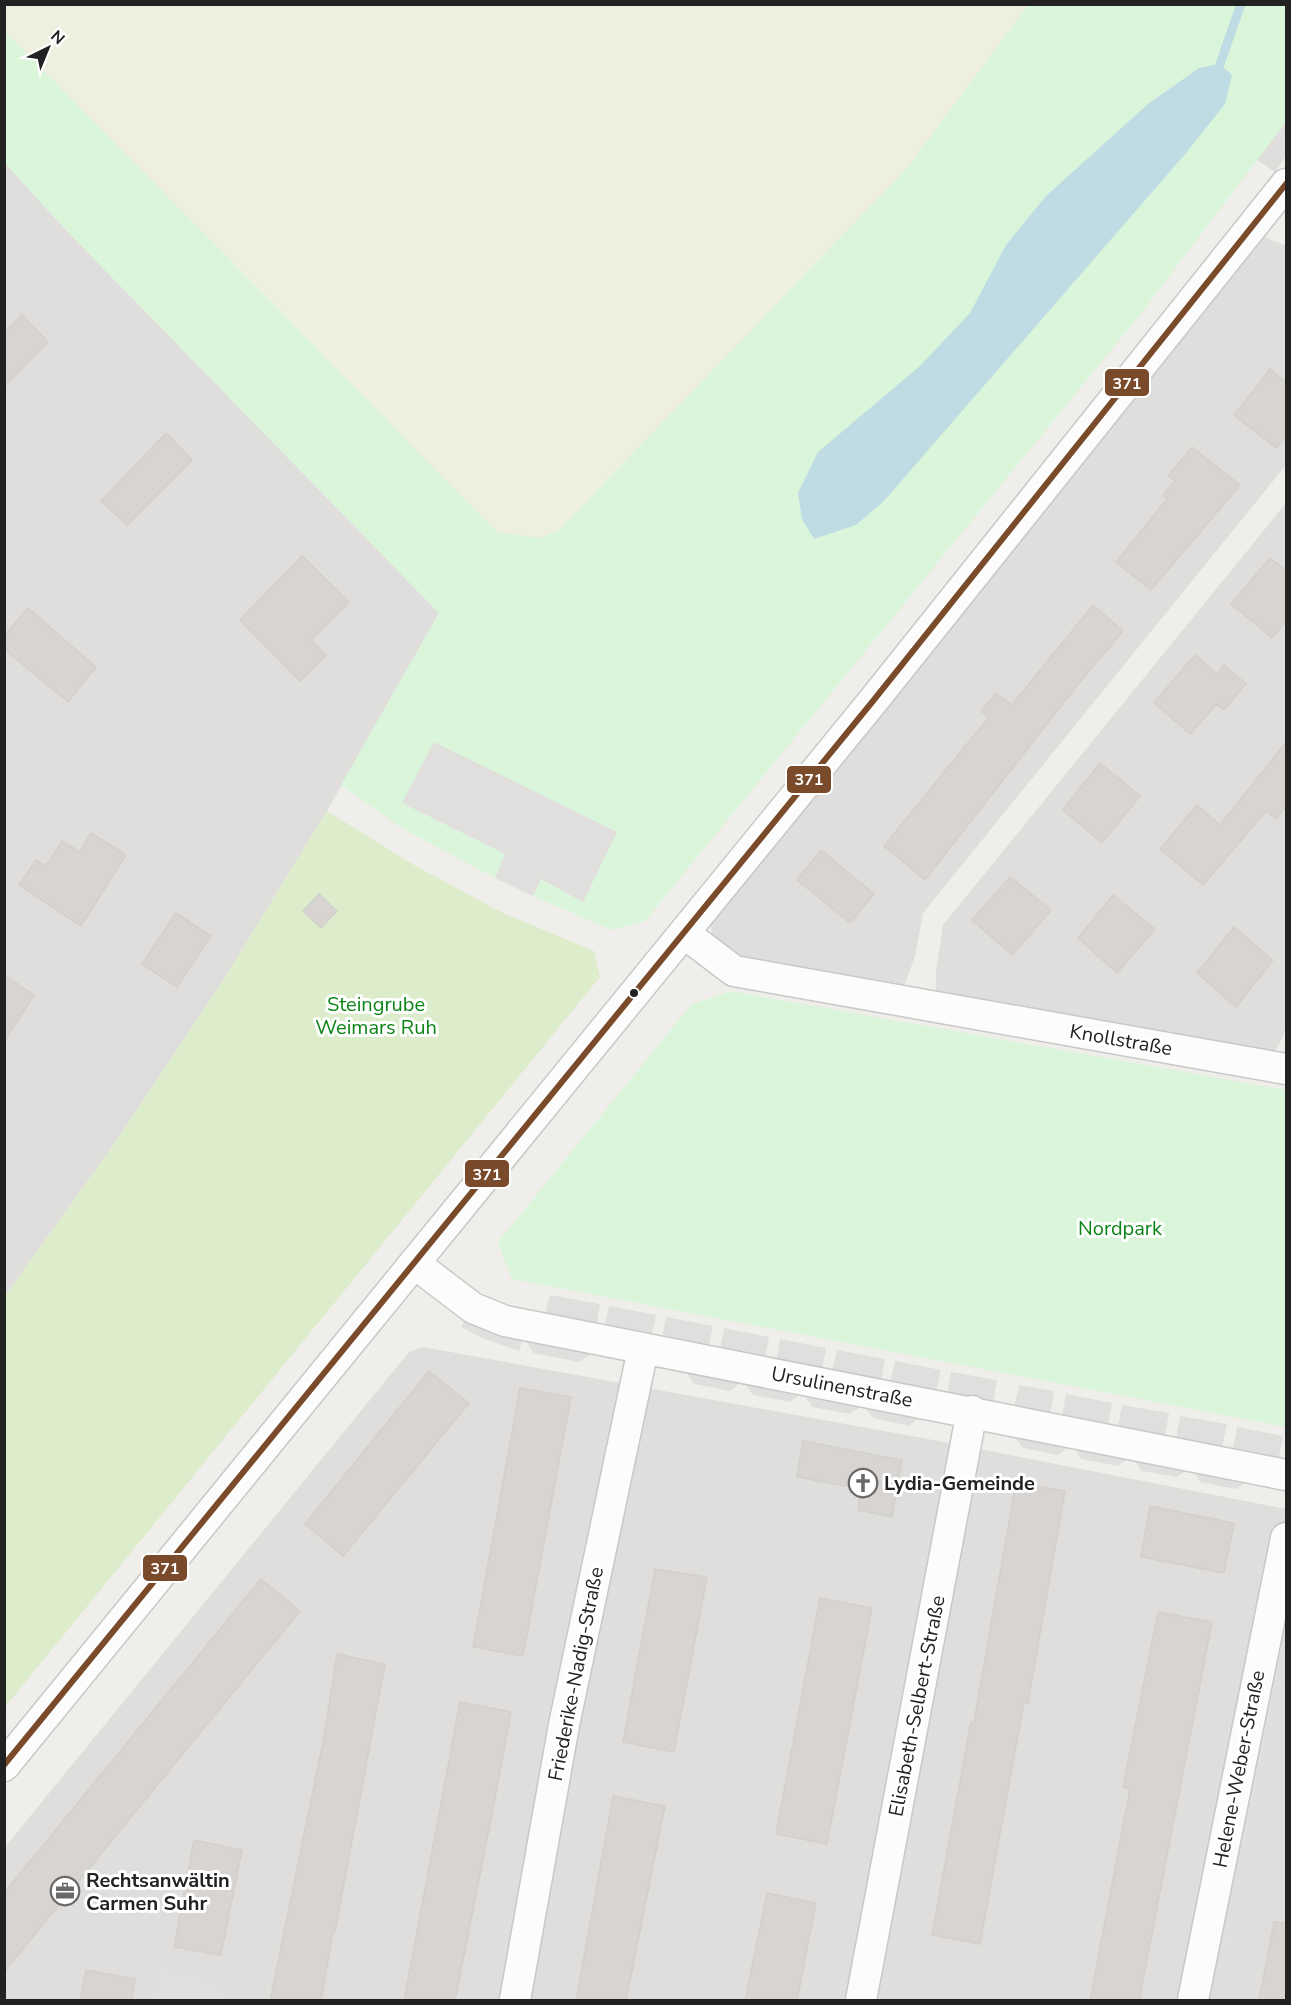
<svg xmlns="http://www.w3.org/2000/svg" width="1291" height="2005" font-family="'Nunito Sans',sans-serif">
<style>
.residential{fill:#dfdedc}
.religious{fill:#dededc}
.farmland{fill:#efefdf}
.grass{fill:#ddeccb}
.park{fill:#daf5da}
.parking{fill:#e0dfde}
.water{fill:#bfdbe3}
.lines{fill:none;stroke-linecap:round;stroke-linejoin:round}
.stream{stroke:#bfdbe3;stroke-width:9}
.building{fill:#d7d4d2;stroke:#d3d0cc;stroke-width:1.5}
.minor-casing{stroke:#c9c8c7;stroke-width:33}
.minor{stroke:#fdfcfc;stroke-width:30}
.bus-1-casing{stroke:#fff;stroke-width:10}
.bus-1{stroke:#7a4b2a;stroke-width:6}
.bus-dot{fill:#222;stroke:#fff;stroke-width:2}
.labels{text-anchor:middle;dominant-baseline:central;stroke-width:6;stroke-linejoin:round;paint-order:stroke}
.park-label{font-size:20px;fill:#0c8416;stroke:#fff}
.street-label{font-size:20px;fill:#222;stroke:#fff}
.poi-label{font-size:20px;font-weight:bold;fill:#222;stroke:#fff;text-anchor:start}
.line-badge{stroke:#fff;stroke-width:2}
.badge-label{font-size:16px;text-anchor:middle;font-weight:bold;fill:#fff}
</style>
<rect width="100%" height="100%" fill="#f0eeeb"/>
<path class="residential" d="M 1286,122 L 1286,156 L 1275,172 L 1257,160 Z
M 5,163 L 65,229 L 439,613 L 327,811 L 224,979 L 115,1143 L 5,1296 Z
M 1262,236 L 1286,246 L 1286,465 L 923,913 L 915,957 L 901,993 L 754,967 L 712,937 L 711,922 Z
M 1286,503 L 1286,1022 L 1284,1035 L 1272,1057 L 936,999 L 936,972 L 943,925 Z
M 423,1347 L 933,1440 L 1286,1509 L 1286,2000 L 5,2000 L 5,1847 L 409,1352 Z"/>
<path class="religious" d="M 669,1394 L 926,1443 L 933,1453 L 905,1597 L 631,1546 L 658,1402 Z"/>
<path class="farmland" d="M 4,5 L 1028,5 L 907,168 L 559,530 L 540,538 L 497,532 L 5,30 Z"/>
<path class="grass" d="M 327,811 L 414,865 L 501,912 L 594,951 L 600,977 L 5,1707 L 5,1296 L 115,1143 L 224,979 Z"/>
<path class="park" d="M 1028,5 L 1286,5 L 1286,122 L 1139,316 L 645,921 L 612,930 L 533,896 L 541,879 L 583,902 L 617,832 L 402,803 L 505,854 L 495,878 L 402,828 L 341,785 L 439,613 L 65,229 L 5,163 L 4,30 L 497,532 L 540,538 L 559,530 L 907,168 Z
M 730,991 L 1286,1090 L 1286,1427 L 512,1279 L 498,1242 L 691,1005 Z"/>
<path class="parking" d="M 434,742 L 617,832 L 583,902 L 541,879 L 533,896 L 495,878 L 505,854 L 402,803 Z
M 550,1295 L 600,1304 L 596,1327 L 545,1317 Z
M 609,1306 L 656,1315 L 651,1338 L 604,1329 Z
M 666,1317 L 713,1326 L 708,1349 L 662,1340 Z
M 465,1319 L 522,1341 L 519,1351 L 482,1338 L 461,1327 Z
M 724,1328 L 769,1337 L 765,1360 L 720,1351 Z
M 780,1339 L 826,1348 L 822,1371 L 776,1362 Z
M 527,1342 L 591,1354 L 579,1362 L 533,1353 Z
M 837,1350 L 885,1359 L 881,1382 L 832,1373 Z
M 895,1361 L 941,1370 L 936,1393 L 890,1384 Z
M 951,1372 L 997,1380 L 993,1403 L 947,1395 Z
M 687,1373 L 740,1383 L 730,1391 L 694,1384 Z
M 746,1385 L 799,1395 L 790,1402 L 753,1395 Z
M 1019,1385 L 1054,1391 L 1050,1415 L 1014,1408 Z
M 1066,1394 L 1112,1403 L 1108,1426 L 1062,1416 Z
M 805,1396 L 860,1407 L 850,1414 L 812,1407 Z
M 1122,1405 L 1169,1413 L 1165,1436 L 1118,1427 Z
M 864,1407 L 919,1418 L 909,1426 L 873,1418 Z
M 1180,1416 L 1227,1424 L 1222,1447 L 1176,1439 Z
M 1237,1427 L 1283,1436 L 1279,1458 L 1233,1449 Z
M 1014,1436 L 1068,1447 L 1058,1455 L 1023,1448 Z
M 1075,1448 L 1129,1458 L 1118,1466 L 1081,1459 Z
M 1134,1459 L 1188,1469 L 1177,1477 L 1141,1471 Z
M 1193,1470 L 1247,1481 L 1236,1489 L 1200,1482 Z
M 1275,1668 L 1283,1678 L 1275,1718 L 1264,1726 Z
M 1263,1732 L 1271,1742 L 1263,1782 L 1252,1790 Z
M 1251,1795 L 1258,1807 L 1251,1847 L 1240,1853 Z
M 1228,1914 L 1236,1925 L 1226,1979 L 1214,1986 Z
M 159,1966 L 224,1980 L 220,2000 L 152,2000 Z"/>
<path class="water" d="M 1220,64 L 1232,75 L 1225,104 L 1186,153 L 884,501 L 856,525 L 814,539 L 802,519 L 798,493 L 818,452 L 920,366 L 970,313 L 1006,245 L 1046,196 L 1148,104 L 1199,68 Z"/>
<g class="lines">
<path class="stream" d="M 1220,64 L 1241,4"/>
</g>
<path class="building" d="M 22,315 L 48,342 L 4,387 L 4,333 Z
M 1270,369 L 1287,383 L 1287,435 L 1276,448 L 1234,415 Z
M 166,433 L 192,460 L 127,525 L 101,501 Z
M 1192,447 L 1240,485 L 1151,590 L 1116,562 L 1167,499 L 1163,495 L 1175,481 L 1168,476 Z
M 302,556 L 349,602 L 311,640 L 326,655 L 300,681 L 240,620 Z
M 1270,558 L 1287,571 L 1287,620 L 1272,638 L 1231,604 Z
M 1093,605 L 1123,631 L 1079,683 L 925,880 L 884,846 L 989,717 L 981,711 L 996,693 L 1012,705 Z
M 28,608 L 96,667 L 68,702 L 4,649 L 4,636 Z
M 1195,655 L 1217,674 L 1224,665 L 1246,684 L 1224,710 L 1217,704 L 1190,734 L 1154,703 Z
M 1287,741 L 1287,806 L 1276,819 L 1266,811 L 1203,885 L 1160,849 L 1197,805 L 1220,825 Z
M 1100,763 L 1140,796 L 1102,843 L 1063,810 Z
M 91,833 L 126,855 L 81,926 L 19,885 L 36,860 L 46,866 L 62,841 L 80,852 Z
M 821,850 L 874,894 L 850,923 L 797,880 Z
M 1010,877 L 1051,910 L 1012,955 L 972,920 Z
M 319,894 L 337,911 L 321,928 L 303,911 Z
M 1113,895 L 1155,929 L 1117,973 L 1078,938 Z
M 176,913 L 211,936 L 177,987 L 142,964 Z
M 1234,927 L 1273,960 L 1236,1007 L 1197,973 Z
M 4,975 L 34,995 L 4,1042 Z
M 429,1371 L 469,1403 L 343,1556 L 305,1524 Z
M 520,1388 L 571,1397 L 523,1656 L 473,1647 Z
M 803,1441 L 902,1460 L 892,1517 L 858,1510 L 861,1489 L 797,1477 Z
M 1016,1482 L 1065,1491 L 1028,1703 L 1024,1702 L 980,1944 L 932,1935 L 971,1722 L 974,1722 Z
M 1150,1506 L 1234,1523 L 1224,1573 L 1141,1557 Z
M 655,1569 L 707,1577 L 674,1752 L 623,1742 Z
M 261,1579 L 300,1611 L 4,1972 L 4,1893 Z
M 820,1598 L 872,1608 L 827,1844 L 776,1834 Z
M 1158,1612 L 1212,1622 L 1139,2001 L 1090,2001 L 1130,1789 L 1123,1787 Z
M 337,1654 L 385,1664 L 335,1932 L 333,1932 L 321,2001 L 270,2001 L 324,1737 Z
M 460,1702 L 511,1712 L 493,1809 L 455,2001 L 404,2001 Z
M 613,1796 L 665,1806 L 626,2001 L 576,2001 Z
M 194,1840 L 242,1850 L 221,1955 L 174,1947 Z
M 767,1893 L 816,1903 L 797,2001 L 745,2001 Z
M 1274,1922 L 1287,1923 L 1287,2001 L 1259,2001 Z
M 86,1970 L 135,1979 L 131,2001 L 80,2001 Z"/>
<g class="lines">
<g class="minor-casing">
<path id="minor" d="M 684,933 L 734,971 L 1286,1069
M 414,1263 L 473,1308 L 505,1321 L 1286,1475
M 4,1766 L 873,701 L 1286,184
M 515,2000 L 564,1725 L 643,1349
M 861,2000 L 972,1411
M 1193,2000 L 1286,1538"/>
</g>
<use href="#minor" class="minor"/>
<g class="bus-1-casing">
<path id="bus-1" d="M 4,1765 L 873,701 L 1286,184"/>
</g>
<use href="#bus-1" class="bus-1"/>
</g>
<defs>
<g id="church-ring" transform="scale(1.5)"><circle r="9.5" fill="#fff" stroke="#6a6968" stroke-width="1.5"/><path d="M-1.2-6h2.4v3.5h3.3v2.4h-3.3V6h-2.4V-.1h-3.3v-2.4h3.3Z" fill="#6a6968"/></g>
<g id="office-ring" transform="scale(1.5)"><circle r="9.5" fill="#fff" stroke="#6a6968" stroke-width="1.5"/><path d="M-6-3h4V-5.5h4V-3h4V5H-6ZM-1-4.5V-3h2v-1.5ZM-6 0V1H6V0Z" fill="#6a6968"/></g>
</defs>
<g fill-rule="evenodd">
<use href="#church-ring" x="863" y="1483"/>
<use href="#office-ring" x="65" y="1891"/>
</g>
<circle class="bus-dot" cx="634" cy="993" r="5"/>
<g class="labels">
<g class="park-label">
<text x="376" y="1004">Steingrube<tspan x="376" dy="23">Weimars Ruh</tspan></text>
<text x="1120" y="1228">Nordpark</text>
</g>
<g class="street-label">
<text transform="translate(1121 1040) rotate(10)">Knollstraße</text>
<text transform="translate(842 1387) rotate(11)">Ursulinenstraße</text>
<text transform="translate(576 1674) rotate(-79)">Friederike-Nadig-Straße</text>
<text transform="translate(917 1706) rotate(-79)">Elisabeth-Selbert-Straße</text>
<text transform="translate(1239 1769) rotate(-79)">Helene-Weber-Straße</text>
</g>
<g class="poi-label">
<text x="884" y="1483">Lydia-Gemeinde</text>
<text x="86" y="1880">Rechtsanwältin<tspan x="86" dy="23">Carmen Suhr</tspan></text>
</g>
</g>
<g class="line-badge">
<rect x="1104" y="368" width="46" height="29" rx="6" fill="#7a4b2a"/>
<rect x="786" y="765" width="46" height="29" rx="6" fill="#7a4b2a"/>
<rect x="464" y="1159" width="46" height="29" rx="6" fill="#7a4b2a"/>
<rect x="142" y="1554" width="46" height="28" rx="6" fill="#7a4b2a"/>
</g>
<g class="badge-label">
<text x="1127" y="389">371</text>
<text x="809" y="785">371</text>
<text x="487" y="1180">371</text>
<text x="165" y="1574">371</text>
</g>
<rect width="1291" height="2005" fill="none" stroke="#222222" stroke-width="12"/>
<g transform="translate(48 48) rotate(43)" stroke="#ffffff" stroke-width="4.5" paint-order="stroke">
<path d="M0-4.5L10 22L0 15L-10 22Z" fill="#222222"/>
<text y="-9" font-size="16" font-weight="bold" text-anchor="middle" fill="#222222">N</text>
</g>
</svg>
